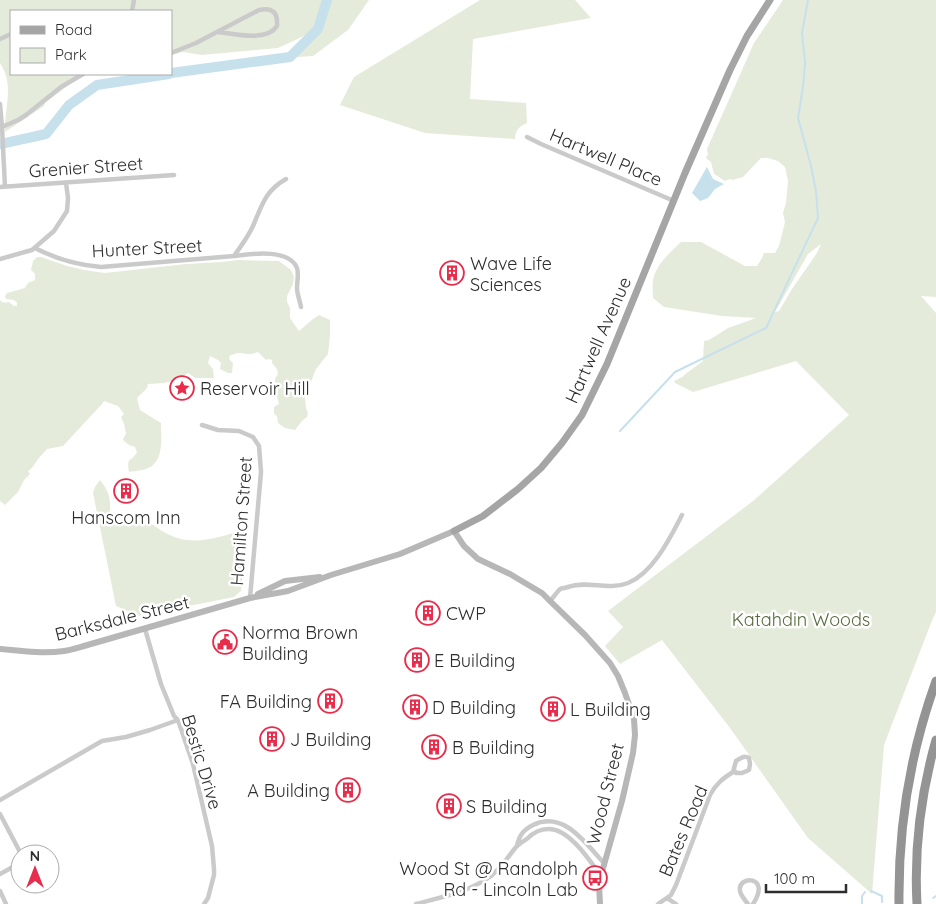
<svg xmlns="http://www.w3.org/2000/svg" width="936" height="904" font-family="Quicksand,sans-serif">
<style>
.green{fill:#e5ebdb;fill-rule:evenodd}
.water{fill:#c6e0ec}
.lines{fill:none;stroke-linecap:round;stroke-linejoin:round}
.stream{stroke:#c6e0ec;stroke-width:2}
.river{stroke:#c6e0ec;stroke-width:10}
.street{stroke:#cacaca;stroke-width:4.5}
.secondary{stroke:#b7b7b7;stroke-width:6}
.primary{stroke:#a5a5a5;stroke-width:7}
.highway{stroke:#949494;stroke-width:9}
.labels{text-anchor:middle;dominant-baseline:central;stroke-width:5;stroke-linejoin:round;paint-order:stroke}
.street-label{font-size:18px;fill:#2d2d2d;stroke:#fff}
.poi-label{font-size:18px;fill:#2d2d2d;stroke:#fff;text-anchor:start}
.park-label{font-size:18px;fill:#55693a;stroke:#fff}
</style>
<rect width="100%" height="100%" fill="#fff"/>
<path class="green" d="M 0,0 L 369,0 L 348,30 L 313,56 L 282,58 L 308,37 L 306,35 L 278,48 L 202,55 L 183,52 L 171,55 L 171,11 L 11,11 L 11,74 L 88,74 L 70,84 L 45,103 L 44,106 L 5,132 C 4,107 15,86 0,63 Z
M 480,0 L 575,0 L 591,18 L 473,39 L 470,99 L 526,103 L 527,123 C 519,126 515,131 515,139 L 425,133 L 340,105 L 354,77 Z
M 783,0 L 936,0 L 936,297 L 921,296 L 936,313 L 936,612 L 931,623 L 884,745 L 872,894 L 808,838 L 730,728 L 662,640 L 620,664 L 605,646 L 623,627 L 608,611 L 753,501 L 849,415 L 796,361 L 693,392 L 675,383 L 674,381 L 684,376 L 684,375 L 703,361 L 704,341 L 709,340 L 728,328 L 756,318 L 722,316 L 664,307 L 653,298 C 653,292 652,286 653,281 C 655,265 670,253 681,242 L 701,242 L 745,266 L 757,266 L 762,258 L 764,253 L 775,253 L 779,246 L 785,222 L 783,213 L 786,203 L 788,181 L 785,167 L 778,161 L 768,158 L 761,158 L 743,177 L 732,180 L 730,179 L 725,181 L 714,174 L 711,162 L 706,158 L 708,154 L 707,149 L 754,43 ZM 821,244 L 817,253 L 792,289 L 779,311 L 775,312 L 808,254 Z
M 37,257 L 41,257 L 67,266 L 84,270 L 105,273 L 186,264 L 222,262 L 238,260 L 279,261 L 291,270 L 294,277 L 293,284 L 287,296 L 287,302 L 290,308 L 290,318 L 299,331 L 313,319 L 319,315 L 330,320 L 330,336 L 328,354 L 316,369 L 305,397 L 306,408 L 308,413 L 307,417 L 302,421 L 295,430 L 285,428 L 278,423 L 277,416 L 274,414 L 274,407 L 279,404 L 277,397 L 274,395 L 272,387 L 275,385 L 275,379 L 278,374 L 277,369 L 272,363 L 272,360 L 268,359 L 266,360 L 258,352 C 249,356 247,353 238,353 C 236,353 233,355 230,355 L 229,359 L 233,363 L 232,373 L 228,373 L 220,369 L 221,363 L 218,360 L 210,356 L 208,363 L 213,369 L 214,378 L 195,378 L 188,373 C 173,383 166,383 148,384 L 147,388 L 137,398 L 140,410 L 161,423 C 161,436 164,456 152,466 C 147,470 136,471 129,472 C 126,456 131,463 137,452 L 135,447 L 129,445 L 123,440 L 124,437 L 126,434 L 124,424 L 121,417 L 124,414 L 118,406 L 104,401 L 102,404 L 63,446 L 47,449 L 38,459 L 32,468 L 28,471 L 30,474 L 24,480 L 18,492 L 5,505 L 0,501 L 0,300 C 3,303 5,303 9,302 L 14,306 L 17,306 L 17,303 L 14,300 L 6,299 L 5,296 L 7,293 L 25,288 L 28,283 L 35,280 L 35,274 L 31,270 L 33,261 Z
M 100,480 C 109,491 111,499 110,513 L 120,525 L 141,515 L 143,518 C 155,526 167,536 181,539 C 201,544 229,535 247,528 L 241,591 L 234,597 L 139,616 L 116,606 L 93,493 L 95,487 Z"/>
<path class="water" d="M 707,167 L 713,179 L 724,184 L 715,189 L 708,198 L 700,201 L 692,193 Z"/>
<g class="lines">
<path class="stream" d="M 620,431 L 675,372 L 766,328 L 818,218 L 816,191 L 811,166 L 798,118 L 803,87 L 805,62 L 802,33 L 808,0
M 871,891 L 882,896 L 882,902
M 933,898 L 936,896
M 862,904 L 862,896 L 865,892"/>
<path class="river" d="M 171,73 L 290,57 L 318,29 L 327,0
M 0,144 L 46,134 L 69,105 L 97,85 L 169,74"/>
<path class="street" d="M 132,11 L 134,0
M 0,39 L 11,34
M 171,53 L 196,43 L 259,10 C 273,7 278,13 277,26 C 267,42 235,34 218,32
M 0,104 L 2,127 L 18,120 L 26,115 L 61,87 L 83,74
M 2,127 L 5,187
M 527,137 L 541,144 L 674,201
M 0,187 L 174,175
M 35,248 C 56,259 77,265 101,267 L 234,256 C 241,246 248,237 253,226 C 262,205 265,191 286,179
M 234,256 C 250,254 289,248 297,268 C 299,273 297,282 297,288 C 297,294 300,301 301,307
M 0,259 L 32,250 L 54,231 L 67,211 L 68,198 L 66,183
M 202,425 L 218,430 L 239,431 L 253,437 L 259,446 L 261,472 L 250,598
M 550,601 C 553,598 557,592 560,589 C 562,588 565,588 568,587 C 588,580 608,591 628,583 C 653,573 670,538 682,515
M 145,629 L 161,684 L 174,716 L 178,720 L 193,764 L 212,846 L 214,869 L 214,875 L 208,898 L 204,904
M 0,800 L 102,741 L 126,737 L 150,730 L 178,720
M 0,814 L 21,854
M 517,846 C 519,836 523,830 533,825 C 564,810 586,844 604,863
M 0,874 L 20,863
M 0,891 L 6,904
M 667,898 L 676,904
M 416,904 C 441,897 469,892 491,876 C 501,868 508,857 516,847 C 519,844 524,841 528,838 C 533,833 541,829 548,829 C 569,828 590,861 601,876
M 658,904 L 671,895 L 676,885 L 710,795 C 716,784 722,779 733,772 L 736,761 C 741,758 744,755 749,758 L 750,764 L 749,770 L 742,773 L 736,773 L 734,770
M 748,904 C 745,900 741,896 740,891 C 737,875 772,875 753,904"/>
<path class="secondary" d="M 258,594 L 285,581 L 320,577
M 0,649 C 21,651 43,654 64,651 C 71,650 77,648 84,646 L 250,598 L 288,591 L 331,575 L 400,554 L 454,531 L 464,546 L 478,559 L 510,574 L 525,583 L 542,593 L 550,601 L 585,635 L 610,663 L 618,676 L 625,693 L 634,719 L 635,735 L 633,753 L 622,801 L 602,872 L 599,884 L 600,904"/>
<path class="primary" d="M 454,531 L 483,516 L 518,489 L 541,468 L 562,443 L 582,415 L 607,364 L 685,173 L 730,70 L 747,36 L 770,0"/>
<path class="highway" d="M 899,904 C 898,828 910,753 936,681
M 917,904 C 914,849 921,793 936,740"/>
</g>
<defs>
<g id="building-ring" transform="scale(1.25)"><circle r="9.5" fill="#fff" stroke="#e72d4b" stroke-width="1.5"/><path d="M-4-6H4V6H1V3H-1V6H-4ZM-2.5-4.3h1.7v1.8h-1.7ZM.8-4.3h1.7v1.8H.8ZM-2.5-1h1.7V.8h-1.7ZM.8-1h1.7V.8H.8Z" fill="#e72d4b"/></g>
<g id="sight-ring" transform="scale(1.25)"><circle r="9.5" fill="#fff" stroke="#e72d4b" stroke-width="1.5"/><path d="M0-6L1.8-2.2L6-1.7L2.9 1.2L3.7 5.4L0 3.3L-3.7 5.4L-2.9 1.2L-6-1.7L-1.8-2.2Z" fill="#e72d4b"/></g>
<g id="civic-ring" transform="scale(1.25)"><circle r="9.5" fill="#fff" stroke="#e72d4b" stroke-width="1.5"/><path d="M-.6-6.5H3V-4.5H.6V-3L4-1V1h2V6H-6V1h2V-1L-.6-3ZM-1.2 2.5V6h2.4V2.5Z" fill="#e72d4b"/></g>
<g id="bus-ring" transform="scale(1.25)"><circle r="9.5" fill="#fff" stroke="#e72d4b" stroke-width="1.5"/><path d="M-5-6H5V4H4V6H2V4H-2V6H-4V4H-5ZM-3.5-4V0h7V-4ZM-3.5 1.2v1.5H-2V1.2ZM2 1.2v1.5H3.5V1.2Z" fill="#e72d4b"/></g>
</defs>
<g fill-rule="evenodd">
<use href="#building-ring" x="452" y="273"/>
<use href="#sight-ring" x="182" y="388"/>
<use href="#building-ring" x="126" y="491"/>
<use href="#building-ring" x="428" y="613"/>
<use href="#civic-ring" x="225" y="642"/>
<use href="#building-ring" x="417" y="660"/>
<use href="#building-ring" x="330" y="701"/>
<use href="#building-ring" x="415" y="707"/>
<use href="#building-ring" x="553" y="709"/>
<use href="#building-ring" x="272" y="739"/>
<use href="#building-ring" x="434" y="747"/>
<use href="#building-ring" x="348" y="790"/>
<use href="#building-ring" x="449" y="806"/>
<use href="#bus-ring" x="595" y="878"/>
</g>
<g class="labels">
<g class="street-label">
<text transform="translate(606 157) rotate(23)">Hartwell Place</text>
<text transform="translate(86 167) rotate(-4)">Grenier Street</text>
<text transform="translate(147 248) rotate(-3)">Hunter Street</text>
<text transform="translate(598 340) rotate(-66)">Hartwell Avenue</text>
<text transform="translate(241 521) rotate(-86)">Hamilton Street</text>
<text transform="translate(122 618) rotate(-14)">Barksdale Street</text>
<text transform="translate(202 762) rotate(73)">Bestic Drive</text>
<text transform="translate(605 794) rotate(-76)">Wood Street</text>
<text transform="translate(683 831) rotate(-67)">Bates Road</text>
</g>
<g class="poi-label">
<text x="470" y="263">Wave Life<tspan x="470" dy="21">Sciences</tspan></text>
<text x="200" y="388">Reservoir Hill</text>
<text x="126" y="517" text-anchor="middle">Hanscom Inn</text>
<text x="446" y="613">CWP</text>
<text x="242" y="632">Norma Brown<tspan x="242" dy="21">Building</tspan></text>
<text x="434" y="660">E Building</text>
<text x="312" y="701" text-anchor="end">FA Building</text>
<text x="432" y="707">D Building</text>
<text x="570" y="709">L Building</text>
<text x="290" y="739">J Building</text>
<text x="452" y="747">B Building</text>
<text x="330" y="790" text-anchor="end">A Building</text>
<text x="466" y="806">S Building</text>
<text x="578" y="868" text-anchor="end">Wood St @ Randolph<tspan x="578" dy="21">Rd - Lincoln Lab</tspan></text>
</g>
<g class="park-label">
<text x="801" y="619">Katahdin Woods</text>
</g>
</g>
<rect x="10" y="10" width="162" height="65" fill="#ffffff" stroke="#ababab"/>
<rect x="20" y="26" width="25" height="8" fill="#a5a5a5" stroke="#ababab"/>
<text x="55" y="35" font-size="15" fill="#2d2d2d">Road</text>
<rect x="20" y="48" width="25" height="15" fill="#e5ebdb" stroke="#ababab"/>
<text x="55" y="60" font-size="15" fill="#2d2d2d">Park</text>
<g transform="translate(35 869)"><circle r="24" fill="#ffffff" stroke="#ababab"/>
<path d="M0-4L9 19L0 12L-9 19Z" fill="#e72d4b"/>
<text y="-8" font-size="14" font-weight="bold" text-anchor="middle" fill="#2d2d2d">N</text>
</g>
<path d="M766 884v8h80v-8" fill="none" stroke="#2d2d2d" stroke-width="2.5"/>
<text x="774" y="884" font-size="15" fill="#2d2d2d" stroke="#ffffff" stroke-width="4" paint-order="stroke">100 m</text>
</svg>
